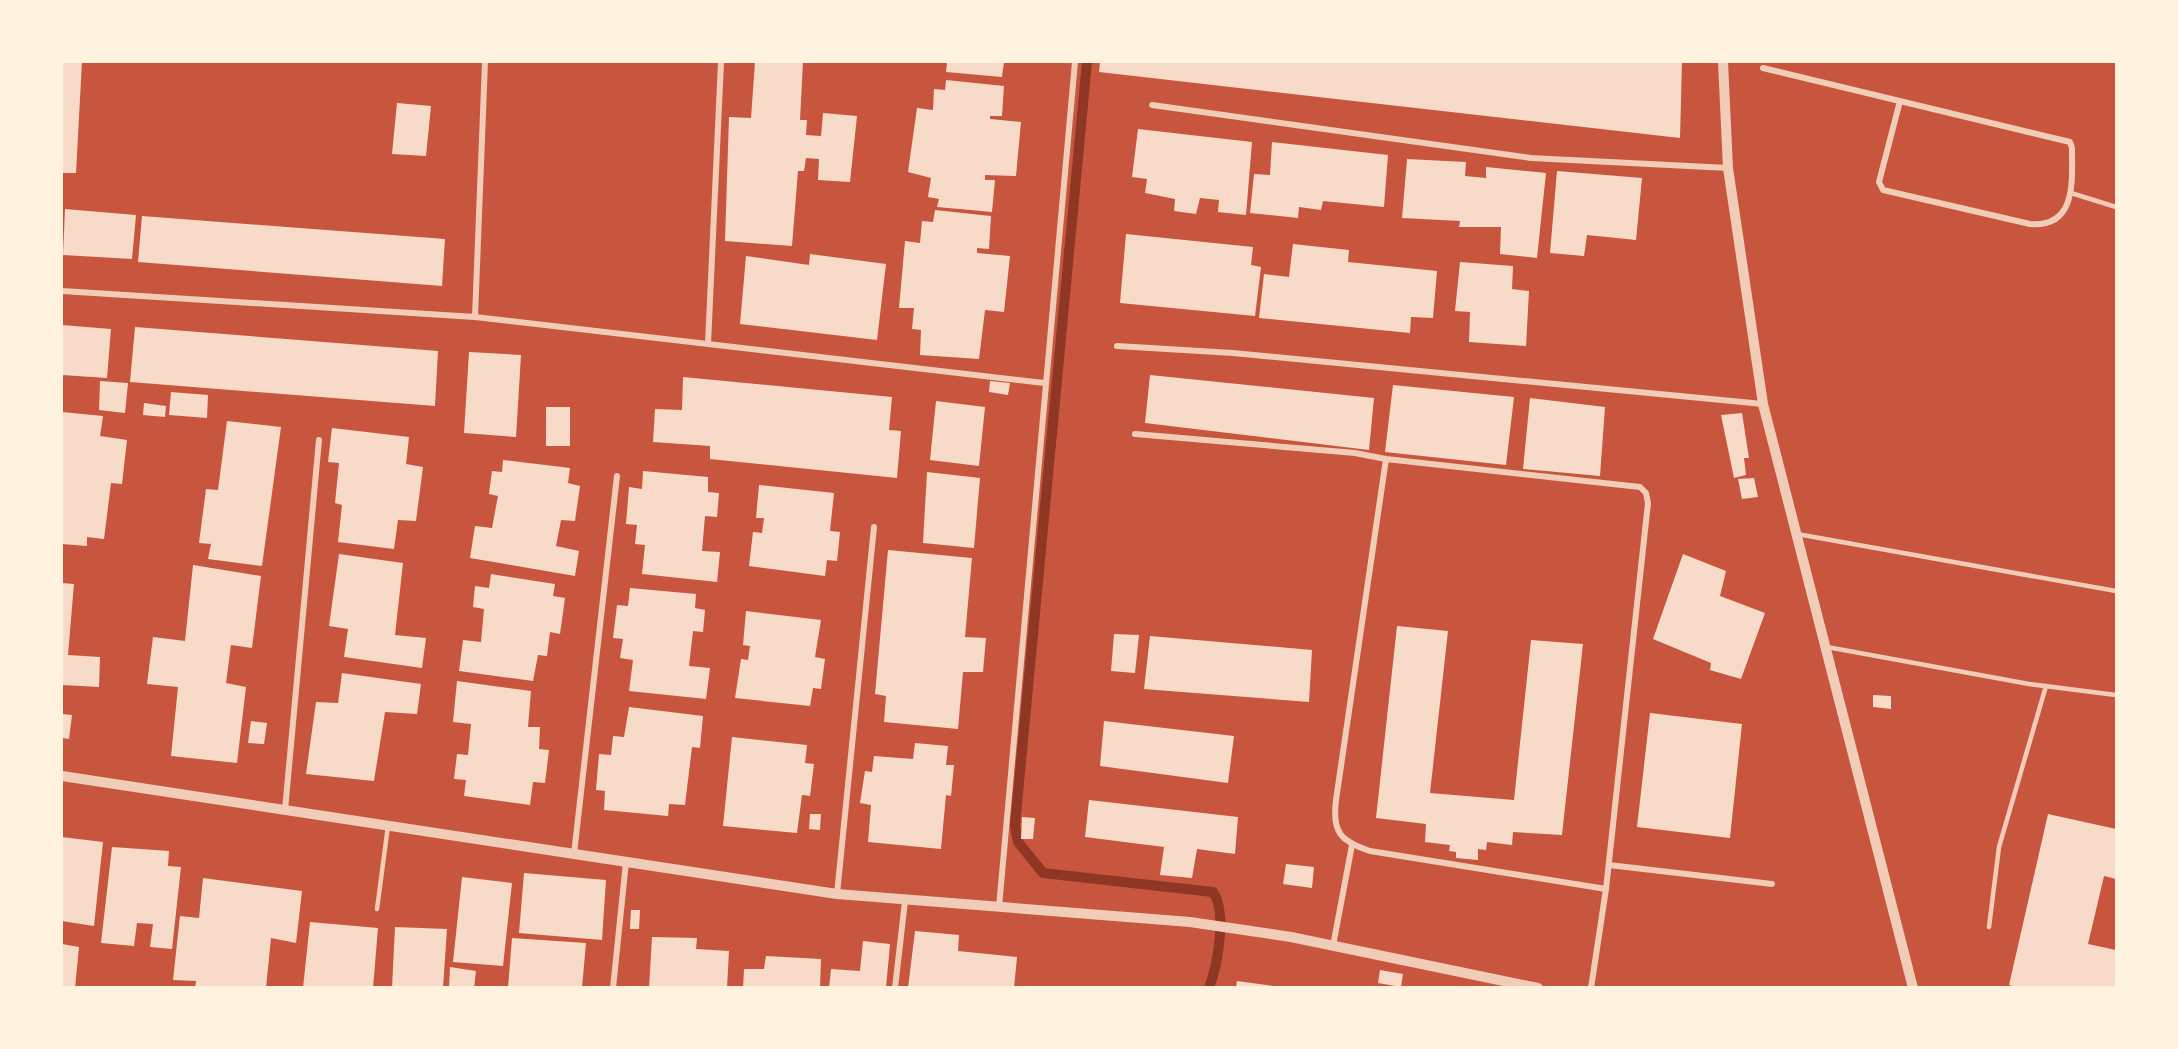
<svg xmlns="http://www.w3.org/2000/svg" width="2178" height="1049" font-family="'Roboto Condensed',sans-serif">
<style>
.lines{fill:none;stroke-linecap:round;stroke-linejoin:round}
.stream{stroke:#8f3625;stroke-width:10}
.building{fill:#f7dbc8}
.service{stroke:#f1ccb7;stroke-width:4.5}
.minor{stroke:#f1ccb7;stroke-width:6}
.tertiary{stroke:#f1ccb7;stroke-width:10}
</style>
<rect width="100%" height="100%" fill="#c8553d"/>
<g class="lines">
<path class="stream" d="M 1087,62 L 1015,825 L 1018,842 L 1043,873 L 1213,892 C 1227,912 1218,964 1209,988"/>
</g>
<path class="building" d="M 62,62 L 82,62 L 76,173 L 62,173 Z
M 755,62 L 803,62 L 800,120 L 807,120 L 806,135 L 821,136 L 823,113 L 857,116 L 850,182 L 818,180 L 819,159 L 806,158 L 804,171 L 798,171 L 792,246 L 725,241 L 729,117 L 751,118 Z
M 947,62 L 1004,62 L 1002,77 L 946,72 Z
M 1100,62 L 1682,62 L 1680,138 L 1099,72 Z
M 946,80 L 1004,86 L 1002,116 L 990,116 L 990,119 L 1021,122 L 1016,176 L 985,175 L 985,180 L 995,180 L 992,212 L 937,207 L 939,199 L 928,197 L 931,178 L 908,172 L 917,108 L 933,110 L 934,89 L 945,90 Z
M 397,103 L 431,106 L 426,156 L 392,154 Z
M 1138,129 L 1252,142 L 1246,215 L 1218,212 L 1219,200 L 1200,198 L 1196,214 L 1174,211 L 1175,199 L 1145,193 L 1147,179 L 1132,177 Z
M 1272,142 L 1388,155 L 1384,207 L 1323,201 L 1321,210 L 1299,207 L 1298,218 L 1250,213 L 1254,174 L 1270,175 Z
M 1407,159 L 1466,162 L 1465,176 L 1486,178 L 1486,167 L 1546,173 L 1537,258 L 1500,254 L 1501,227 L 1459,227 L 1460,221 L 1402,218 Z
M 1557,171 L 1642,178 L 1636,240 L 1587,235 L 1584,256 L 1550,253 Z
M 65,209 L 136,215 L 132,259 L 63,255 Z
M 935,210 L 991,216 L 989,249 L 977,248 L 977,253 L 1010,256 L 1004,312 L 985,310 L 979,359 L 920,355 L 921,330 L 912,329 L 914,308 L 899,308 L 905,241 L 920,243 L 922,221 L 933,222 Z
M 142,216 L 445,239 L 442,286 L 138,262 Z
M 1126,234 L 1253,247 L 1251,265 L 1261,267 L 1255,316 L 1120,303 Z
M 1293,244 L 1349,250 L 1348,262 L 1437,271 L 1433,318 L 1411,317 L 1410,333 L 1259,318 L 1264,274 L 1289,277 Z
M 810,254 L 886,264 L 877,340 L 740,324 L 746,256 L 809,265 Z
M 1460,262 L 1513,266 L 1512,289 L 1529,291 L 1526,346 L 1469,342 L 1470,312 L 1455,311 Z
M 62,325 L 111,329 L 107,378 L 62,375 Z
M 135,327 L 438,351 L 435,406 L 130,382 Z
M 469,352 L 521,355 L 516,437 L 464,433 Z
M 1150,375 L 1374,398 L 1369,450 L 1145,423 Z
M 683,377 L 892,397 L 889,430 L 901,431 L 897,478 L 710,459 L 710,446 L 653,442 L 655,409 L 682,410 Z
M 100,381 L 128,383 L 125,413 L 99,410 Z
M 990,381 L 1010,383 L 1008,395 L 989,392 Z
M 1393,385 L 1514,397 L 1506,465 L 1385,452 Z
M 171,392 L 208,395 L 207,418 L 169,415 Z
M 1530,398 L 1605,407 L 1600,476 L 1523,469 Z
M 936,401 L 985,407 L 979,466 L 930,460 Z
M 144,403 L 166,406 L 165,417 L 143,415 Z
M 546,407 L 570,407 L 570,446 L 546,446 Z
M 62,412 L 103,416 L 100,436 L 127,440 L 122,484 L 111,483 L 104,539 L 87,537 L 87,546 L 62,544 Z
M 1742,413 L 1749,458 L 1744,458 L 1746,475 L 1734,478 L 1721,415 Z
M 227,421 L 281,427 L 262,566 L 208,559 L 211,544 L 199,543 L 206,489 L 218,490 Z
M 332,428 L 409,437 L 406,464 L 423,467 L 416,521 L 398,520 L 394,549 L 338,542 L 342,505 L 335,503 L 339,463 L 328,462 Z
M 503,460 L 570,468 L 568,483 L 580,486 L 575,521 L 561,520 L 556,546 L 579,551 L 575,576 L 470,558 L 475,526 L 492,528 L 498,496 L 489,494 L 492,471 L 502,472 Z
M 643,471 L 708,477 L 708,492 L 719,493 L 717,517 L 705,516 L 702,551 L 720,552 L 717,582 L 642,574 L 645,545 L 635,544 L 637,525 L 626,524 L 629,487 L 642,489 Z
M 927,472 L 980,478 L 974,548 L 923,543 Z
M 1754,478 L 1758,497 L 1742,499 L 1738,479 Z
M 759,485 L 834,493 L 830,531 L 840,532 L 837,561 L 827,560 L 825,576 L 749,566 L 753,532 L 762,533 L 764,518 L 756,518 Z
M 888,550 L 972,558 L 965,637 L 986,638 L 983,672 L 963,672 L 958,729 L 884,722 L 886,696 L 875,694 Z
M 339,554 L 403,563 L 395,635 L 426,638 L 422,668 L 344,657 L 348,629 L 329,626 Z
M 1683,554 L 1726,571 L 1720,596 L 1765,613 L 1741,679 L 1710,670 L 1711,663 L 1653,639 Z
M 193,565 L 261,576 L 252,648 L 231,645 L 226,683 L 246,687 L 237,763 L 171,756 L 178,687 L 147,684 L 153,637 L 185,641 Z
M 491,574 L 555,584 L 553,596 L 565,598 L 560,634 L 550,632 L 547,656 L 538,655 L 533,681 L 459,671 L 463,640 L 481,642 L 484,609 L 473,607 L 475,586 L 489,588 Z
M 62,583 L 74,584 L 68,655 L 100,657 L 99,687 L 62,685 Z
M 630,588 L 696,594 L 695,608 L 705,610 L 703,632 L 693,631 L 689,666 L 710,668 L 706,699 L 629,691 L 633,660 L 620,658 L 623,639 L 613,638 L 617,605 L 628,606 Z
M 746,611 L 821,620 L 815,657 L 825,659 L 821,689 L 813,688 L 810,706 L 735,698 L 741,659 L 748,660 L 750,646 L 743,645 Z
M 1397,626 L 1448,631 L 1430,793 L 1514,800 L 1531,640 L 1583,644 L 1562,835 L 1513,832 L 1512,845 L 1487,842 L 1486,850 L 1478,849 L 1478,860 L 1456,858 L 1456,852 L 1449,851 L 1450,845 L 1425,842 L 1426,824 L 1376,818 Z
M 1114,634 L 1139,635 L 1135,673 L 1111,671 Z
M 1150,636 L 1312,650 L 1309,702 L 1144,689 Z
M 342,673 L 421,684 L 417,714 L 385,712 L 374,781 L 306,774 L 316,702 L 338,703 Z
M 457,681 L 531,691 L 528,727 L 540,727 L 539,749 L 549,750 L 545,783 L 533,782 L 530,805 L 464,796 L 466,780 L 454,779 L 457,754 L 468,755 L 471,724 L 453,722 Z
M 1873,695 L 1891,696 L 1891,709 L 1873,707 Z
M 629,707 L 703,716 L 700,748 L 692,747 L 685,805 L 669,804 L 668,816 L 604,810 L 605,791 L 596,790 L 599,754 L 611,755 L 613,736 L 624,737 Z
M 1650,713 L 1742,724 L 1730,838 L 1637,827 Z
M 62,714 L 72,715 L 69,739 L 62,738 Z
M 251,721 L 267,723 L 264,744 L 248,743 Z
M 1104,721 L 1234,736 L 1228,783 L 1100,766 Z
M 732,737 L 807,745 L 805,763 L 814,764 L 810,796 L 802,795 L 797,833 L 723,826 Z
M 915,743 L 948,746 L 946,765 L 954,765 L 951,796 L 946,795 L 941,849 L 868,842 L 871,805 L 860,803 L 865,771 L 872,772 L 874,756 L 913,759 Z
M 1089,800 L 1238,817 L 1235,854 L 1197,849 L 1192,878 L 1160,875 L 1164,847 L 1085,837 Z
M 810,814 L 821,814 L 820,830 L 809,829 Z
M 2048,814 L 2116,829 L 2116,879 L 2104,876 L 2088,944 L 2116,950 L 2116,988 L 2020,988 L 2009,985 Z
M 1022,817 L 1035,818 L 1033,839 L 1021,839 Z
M 62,837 L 103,842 L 94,926 L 62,921 Z
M 112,847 L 169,851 L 168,866 L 181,867 L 172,949 L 150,947 L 153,924 L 137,923 L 134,946 L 101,943 Z
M 1286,864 L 1314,867 L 1312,888 L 1283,884 Z
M 524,873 L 606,880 L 602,940 L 519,933 Z
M 462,877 L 512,883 L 503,966 L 453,962 Z
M 203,878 L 302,891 L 296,943 L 271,938 L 266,988 L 195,988 L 196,981 L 173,980 L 180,916 L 199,918 Z
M 631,910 L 640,910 L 639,929 L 630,929 Z
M 310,922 L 378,928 L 373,988 L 303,988 Z
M 395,927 L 447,929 L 443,988 L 392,988 Z
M 915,931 L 959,935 L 958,951 L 1017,957 L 1014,988 L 908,988 Z
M 652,937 L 697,938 L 696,949 L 729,951 L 727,988 L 649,988 Z
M 512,938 L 586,943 L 582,988 L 508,988 Z
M 863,941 L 890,944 L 886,988 L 829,988 L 831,969 L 860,971 Z
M 62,944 L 79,947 L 75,988 L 62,988 Z
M 766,956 L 821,959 L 820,988 L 743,988 L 744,969 L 764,969 Z
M 450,967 L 476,971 L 474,988 L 449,988 Z
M 1380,970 L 1403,974 L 1401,987 L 1378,983 Z
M 1237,981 L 1273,986 L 1272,988 L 1236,988 Z"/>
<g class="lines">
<path class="service" d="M 2071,193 L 2116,207
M 1797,534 L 2116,591
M 1827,647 L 2029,684 L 2116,695
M 377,909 L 388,826
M 1989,927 L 1999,847 L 2046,686"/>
<path class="minor" d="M 1763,68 L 2070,142 L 2072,148 C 2072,180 2077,228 2030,224 L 1883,190 L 1879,182 L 1900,101
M 1152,105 L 1531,158 L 1728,168
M 62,291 L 475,317 L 1044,383
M 475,317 L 485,62
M 708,344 L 721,62
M 1117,346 L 1233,353 L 1763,404
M 1135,434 L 1355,453 L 1386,459 L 1336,800 C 1332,832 1340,841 1370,851 L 1606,889 L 1648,503 L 1646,493 L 1640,487 L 1386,459
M 285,810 L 319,440
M 574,854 L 617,476
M 1609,865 L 1772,884
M 837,894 L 874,527
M 999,907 L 1075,62
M 1333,946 L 1352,845
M 613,988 L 626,862
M 895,988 L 905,901
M 1591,988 L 1606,889"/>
<path class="tertiary" d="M 1723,62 L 1728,168 L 1763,404 L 1913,988
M 62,776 L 837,894 L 1190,922 L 1291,937 L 1538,988"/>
</g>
<rect width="2178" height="1049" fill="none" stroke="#fff3e0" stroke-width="126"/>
</svg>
